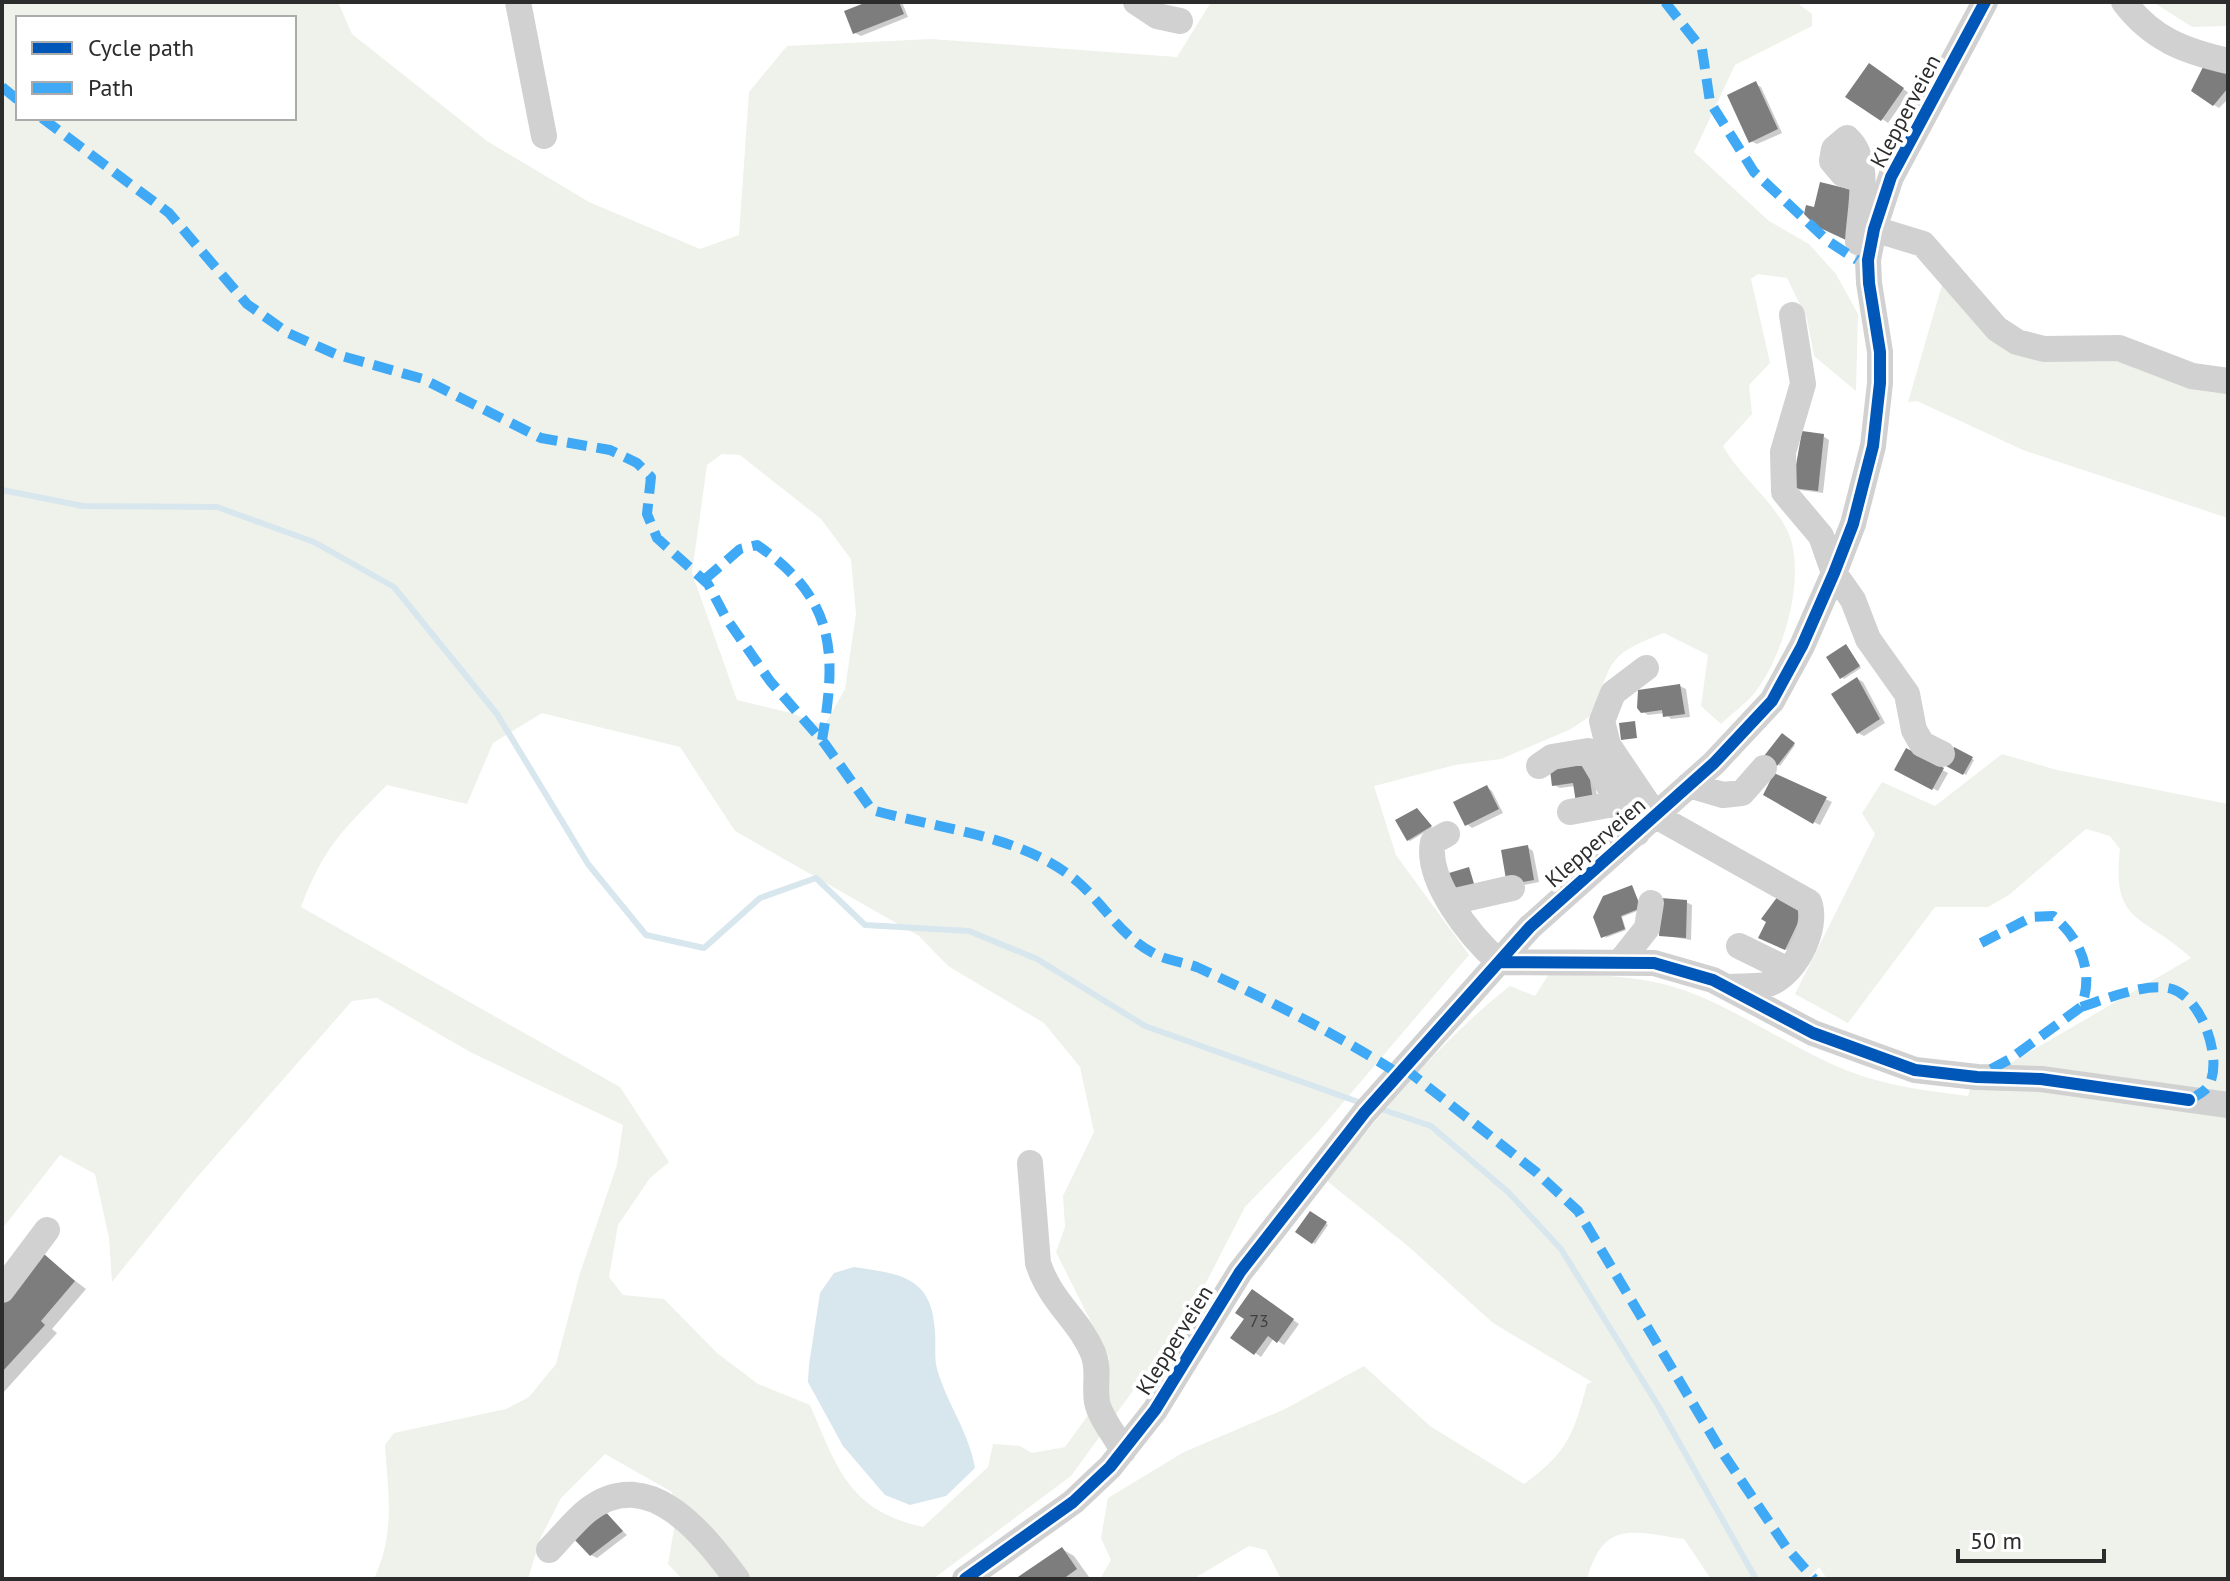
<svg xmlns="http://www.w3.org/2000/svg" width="2230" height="1581" font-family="'PT Sans',sans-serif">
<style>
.green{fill:#eff2eb;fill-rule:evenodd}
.water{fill:#d8e6ee}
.shadow{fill:#0003}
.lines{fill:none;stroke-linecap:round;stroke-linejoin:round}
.stream{stroke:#d8e6ee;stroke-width:6}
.building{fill:#7d7d7d}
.minor{stroke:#d1d1d1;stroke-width:26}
.quiet{stroke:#3fa9f5;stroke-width:10;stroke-dasharray:20 10;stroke-linecap:butt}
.cycleway-casing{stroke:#fff;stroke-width:17}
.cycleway{stroke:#0057b8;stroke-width:12}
.labels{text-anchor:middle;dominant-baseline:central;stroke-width:8;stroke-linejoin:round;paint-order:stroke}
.number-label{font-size:18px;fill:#404040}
.street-label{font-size:22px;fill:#2c2c2c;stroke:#fff}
</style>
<rect width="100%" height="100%" fill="#fff"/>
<path class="green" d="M 2,2 L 338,2 L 352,34 L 487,141 L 589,202 L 700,249 L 739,235 L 749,92 L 787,46 L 931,39 L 1177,57 L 1211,2 L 1796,2 L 1812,14 L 1812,26 L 1735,65 L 1694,152 L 1769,221 L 1809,244 L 1836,274 L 1858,314 L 1856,391 L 1814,356 L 1807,319 L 1787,278 L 1758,274 L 1751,279 L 1770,363 L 1749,385 L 1752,414 L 1723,446 C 1740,476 1770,498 1786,528 C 1809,571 1784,654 1756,691 C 1747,703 1732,713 1721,724 L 1701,706 L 1708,655 L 1664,633 C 1612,653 1609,659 1596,712 L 1571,729 L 1501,759 L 1455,765 L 1374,786 L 1396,855 L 1469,955 L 1317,1133 L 1245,1207 L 1193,1308 L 1071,1476 L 933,1579 L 682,1579 L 668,1564 L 676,1518 L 672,1492 L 605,1454 L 561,1498 L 540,1539 L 528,1579 L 374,1579 C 396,1530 388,1496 385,1445 L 394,1433 L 506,1409 L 529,1397 L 556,1364 L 580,1273 L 617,1165 L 623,1125 L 472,1053 L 377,998 L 352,1001 L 192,1183 L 112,1282 L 109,1238 L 95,1174 L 60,1155 L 2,1229 ZM 18,18 L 294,18 L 294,118 L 18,118 ZM 722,454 L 740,455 L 821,519 L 851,559 L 856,614 L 845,689 L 824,726 L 791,713 L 737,700 L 692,573 L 707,465 ZM 542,713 L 680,747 L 735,831 L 919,936 L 948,966 L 1044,1023 L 1080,1067 L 1094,1132 L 1063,1196 L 1065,1227 L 1056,1252 L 1109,1358 L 1091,1411 L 1065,1447 L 1032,1453 L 1020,1446 L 993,1444 L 988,1467 L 923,1527 C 849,1510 838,1470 810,1405 L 758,1384 L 717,1353 L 664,1299 L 623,1295 L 609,1277 L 618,1225 L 650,1178 L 669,1162 L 620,1087 L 301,907 C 324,846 343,830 387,785 L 467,804 L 493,743 Z
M 2153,2 L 2228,2 L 2228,26 L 2192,27 Z
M 1944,278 L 1984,327 L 2228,390 L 2228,518 L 2023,450 L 1917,401 L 1908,402 Z
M 2002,754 L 2057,770 L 2228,804 L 2228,1579 L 1827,1579 L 1819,1567 L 1807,1579 L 1711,1579 L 1684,1539 C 1633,1532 1604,1519 1587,1579 L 1281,1579 L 1266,1550 L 1249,1546 L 1193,1579 L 1100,1579 L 1111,1560 L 1101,1538 L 1108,1498 L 1184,1452 L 1285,1409 L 1364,1366 L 1430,1426 L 1524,1484 C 1567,1453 1574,1434 1587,1384 L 1592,1382 L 1493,1323 L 1409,1247 L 1327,1181 C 1381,1112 1441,1040 1510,986 L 1535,996 L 1549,974 C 1596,975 1644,975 1689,992 C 1744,1013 1793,1049 1848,1071 C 1887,1086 1927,1091 1968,1096 L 1971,1086 L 2191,958 C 2144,914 2111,926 2120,849 L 2110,836 L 2086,829 L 2009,895 L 1988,907 L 1935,907 L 1848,1023 L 1795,994 L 1875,834 L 1862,813 L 1882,782 L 1935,806 Z"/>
<path class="water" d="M 854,1267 C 902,1274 932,1277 935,1332 C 936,1344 934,1358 937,1369 C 947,1404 969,1432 975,1468 L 946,1496 L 910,1505 L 885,1495 L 843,1446 L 808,1382 L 809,1365 L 820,1293 L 834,1273 Z"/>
<path class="shadow" d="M 872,2 L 902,2 L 908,17 L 861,36 L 855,33 Z
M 1875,69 L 1909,93 L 1888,123 L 1848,96 Z
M 2228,74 L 2228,99 L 2219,108 L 2214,105 Z
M 1755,84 L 1761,87 L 1782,133 L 1757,144 L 1751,141 Z
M 1823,436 L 1829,440 L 1823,493 L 1800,490 L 1794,487 Z
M 1846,646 L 1861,668 L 1844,679 L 1842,677 Z
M 1858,679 L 1863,682 L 1885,723 L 1864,736 L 1858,733 Z
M 1680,686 L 1686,689 L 1690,717 L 1671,719 L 1665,713 L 1648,715 L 1642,711 Z
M 1782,736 L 1795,745 L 1780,766 L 1767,756 Z
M 1954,750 L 1974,760 L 1966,775 L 1947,764 Z
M 1907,751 L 1948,773 L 1938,791 L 1897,769 Z
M 1592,763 L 1598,803 L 1575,786 L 1560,788 L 1554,785 Z
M 1775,776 L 1832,802 L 1820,825 L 1799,815 Z
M 1487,787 L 1492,791 L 1503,813 L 1472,828 L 1467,824 Z
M 1419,812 L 1432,828 L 1410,841 L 1408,840 Z
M 1527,847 L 1533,851 L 1539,882 L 1514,887 Z
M 1632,888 L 1642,909 L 1622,917 L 1626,930 L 1605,938 Z
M 1686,902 L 1692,905 L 1691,940 L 1661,935 Z
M 1804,910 L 1791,952 L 1766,940 Z
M 1310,1213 L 1328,1225 L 1315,1244 L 1298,1232 Z
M 44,1257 L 86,1289 L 52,1329 L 57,1333 L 2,1394 L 2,1316 Z
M 1258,1295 L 1299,1324 L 1284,1345 L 1274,1338 L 1261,1357 L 1233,1337 Z
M 603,1512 L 627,1535 L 597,1558 L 591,1555 Z
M 1062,1549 L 1074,1556 L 1089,1577 L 1019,1579 Z"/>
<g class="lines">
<path class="stream" d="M 2,490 L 83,506 L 217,507 L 314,542 L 394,587 L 497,714 L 588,864 L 646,935 L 704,948 L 760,898 L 816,878 L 865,925 L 969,931 L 1037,959 L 1145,1026 L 1364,1104
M 1378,1108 L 1431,1126 L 1508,1192 L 1561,1249 L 1659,1407 L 1756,1579"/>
</g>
<path class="building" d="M 867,2 L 899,2 L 904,14 L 853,34 L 844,11 Z
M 1869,63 L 1904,88 L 1881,121 L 1845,97 Z
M 2205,63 L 2228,73 L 2228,88 L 2213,106 L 2191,91 Z
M 1756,81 L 1778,129 L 1749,143 L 1727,95 Z
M 1820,182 L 1857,191 L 1848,241 L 1816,226 L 1804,214 L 1806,205 L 1814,207 Z
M 1802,431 L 1824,434 L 1818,491 L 1792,488 Z
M 1846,644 L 1860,666 L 1840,679 L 1826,657 Z
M 1857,677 L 1880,719 L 1857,734 L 1831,694 Z
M 1680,684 L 1685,714 L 1663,717 L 1662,710 L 1641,713 L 1637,708 L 1638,690 Z
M 1635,721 L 1637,738 L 1621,740 L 1619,723 Z
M 1782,733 L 1795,743 L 1777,766 L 1764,756 Z
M 1954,747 L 1973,757 L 1963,775 L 1944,765 Z
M 1906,748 L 1944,768 L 1932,790 L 1894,770 Z
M 1587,758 L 1593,801 L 1576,803 L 1573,783 L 1552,786 L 1549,762 Z
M 1774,773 L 1827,797 L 1813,824 L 1763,795 Z
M 1487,785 L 1499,809 L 1465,826 L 1453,802 Z
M 1417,808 L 1432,826 L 1407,841 L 1395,820 Z
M 1528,845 L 1534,880 L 1507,885 L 1501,850 Z
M 1469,867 L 1475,887 L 1454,893 L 1449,873 Z
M 1632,885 L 1641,908 L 1621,916 L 1625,929 L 1601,938 L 1593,917 L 1603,896 Z
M 1778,896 L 1805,908 L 1785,950 L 1758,938 L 1766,922 L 1761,919 Z
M 1661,898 L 1687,900 L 1686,938 L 1659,936 Z
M 1310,1211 L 1327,1222 L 1312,1244 L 1295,1232 Z
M 44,1254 L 75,1281 L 41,1321 L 45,1325 L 2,1372 L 2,1303 Z
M 1252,1289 L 1294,1319 L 1277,1343 L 1268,1336 L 1254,1355 L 1230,1338 L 1244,1319 L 1235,1313 Z
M 603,1509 L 623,1531 L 590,1556 L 573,1538 Z
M 1062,1547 L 1077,1569 L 1063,1579 L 1015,1579 Z"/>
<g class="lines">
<path class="minor" d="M 518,2 L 544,136
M 1136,2 L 1157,16 L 1180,21
M 2124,2 C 2152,39 2184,51 2228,61
M 1874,229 L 1923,244 L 1997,329 L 2017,342 L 2044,349 L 2119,348 L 2192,376 L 2228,381
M 1858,242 C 1859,212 1873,161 1847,138 L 1834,149 L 1832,161 L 1843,174 L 1861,180
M 1792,315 L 1803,384 L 1783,452 L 1784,492 L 1821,536 L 1834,573 L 1853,600 L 1868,639 L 1907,694 L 1914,730 L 1922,744 L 1942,754
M 1646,668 L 1613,693 L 1602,721 L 1608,745 L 1656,816 L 1809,902 C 1819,929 1794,978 1765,985 C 1754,987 1739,986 1728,987
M 1539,766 L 1552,757 L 1588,751 L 1637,833
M 1689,785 L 1723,795 L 1742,793 L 1764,768
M 1570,812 L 1619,803
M 1447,834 L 1433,842 C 1425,881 1471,937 1499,962 L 1654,963 L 1713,980 L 1813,1033 L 1915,1070 L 1977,1077 L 2041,1079 L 2228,1105
M 1451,902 L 1512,888
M 1739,946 L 1786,969
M 1620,962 L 1647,928 L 1651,903
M 1030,1163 L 1038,1263 C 1051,1303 1079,1319 1093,1353 C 1100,1370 1094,1385 1097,1402 C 1100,1418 1116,1436 1123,1451
M 2,1290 L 47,1230
M 549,1550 C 562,1537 574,1521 588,1510 C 649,1463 704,1535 737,1579
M 965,1579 L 1073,1502 L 1110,1467 L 1155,1410 L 1240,1272 L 1365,1112 L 1530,927 L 1714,763 L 1772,701 L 1802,646 L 1834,573 L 1853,524 L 1873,446 L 1880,383 L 1880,352 L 1869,283 L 1868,260 L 1874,229 L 1891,177 L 1985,2"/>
<path class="quiet" d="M 1665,2 L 1702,49 L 1710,102 L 1754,172 L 1828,241 L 1857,260
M 2,87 L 18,100
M 42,118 L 169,213 L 247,304 L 288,333 L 335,354 L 423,379 L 541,438 L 610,450 L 637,463 L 651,477 L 647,514 L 657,538 L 708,584 L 726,618 L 770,681 L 825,744 L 872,810 C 939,829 1023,835 1078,882 C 1104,905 1121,936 1153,953 C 1167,961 1185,962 1199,968 C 1268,1000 1335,1033 1399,1074
M 704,580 L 740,549 L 757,545 C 836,599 837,653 822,740
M 1981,943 L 2032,917 L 2053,916 C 2080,938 2095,972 2081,1007 L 2010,1059 L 1984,1073
M 2081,1007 C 2106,999 2146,982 2172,989 C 2202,998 2223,1059 2209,1085 C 2205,1092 2196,1096 2189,1100
M 1404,1068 L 1536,1172 L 1578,1211 L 1720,1449 L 1786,1547 L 1814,1579"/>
<g class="cycleway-casing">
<path id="cycleway" d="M 1499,962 L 1654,963 L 1713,980 L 1813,1033 L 1915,1070 L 1977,1077 L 2041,1079 L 2189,1100
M 965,1579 L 1073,1502 L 1110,1467 L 1155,1410 L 1240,1272 L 1365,1112 L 1530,927 L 1714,763 L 1772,701 L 1802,646 L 1834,573 L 1853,524 L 1873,446 L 1880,383 L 1880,352 L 1869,283 L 1868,260 L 1874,229 L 1891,177 L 1985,2"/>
</g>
<use href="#cycleway" class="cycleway"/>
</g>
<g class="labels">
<g class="number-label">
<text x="1259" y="1320">73</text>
</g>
<g class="street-label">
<text transform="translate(1905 111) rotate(-62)">Klepperveien</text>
<text transform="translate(1595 842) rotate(-41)">Klepperveien</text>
<text transform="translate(1174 1340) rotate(-58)">Klepperveien</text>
</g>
</g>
<rect width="2230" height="1581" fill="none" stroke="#2c2c2c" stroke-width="8"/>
<rect x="16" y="16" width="280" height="104" fill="#ffffff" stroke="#ababab" stroke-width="2"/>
<rect x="32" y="42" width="40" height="12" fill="#0057b8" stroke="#ababab" stroke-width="2"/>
<text x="88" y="56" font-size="24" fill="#2c2c2c">Cycle path</text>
<rect x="32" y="82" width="40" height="12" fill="#3fa9f5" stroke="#ababab" stroke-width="2"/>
<text x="88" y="96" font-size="24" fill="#2c2c2c">Path</text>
<path d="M1958 1549v12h146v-12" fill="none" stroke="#2c2c2c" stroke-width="4"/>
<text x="1970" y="1549" font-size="24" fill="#2c2c2c" stroke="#ffffff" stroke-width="6" paint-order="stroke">50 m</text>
</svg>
